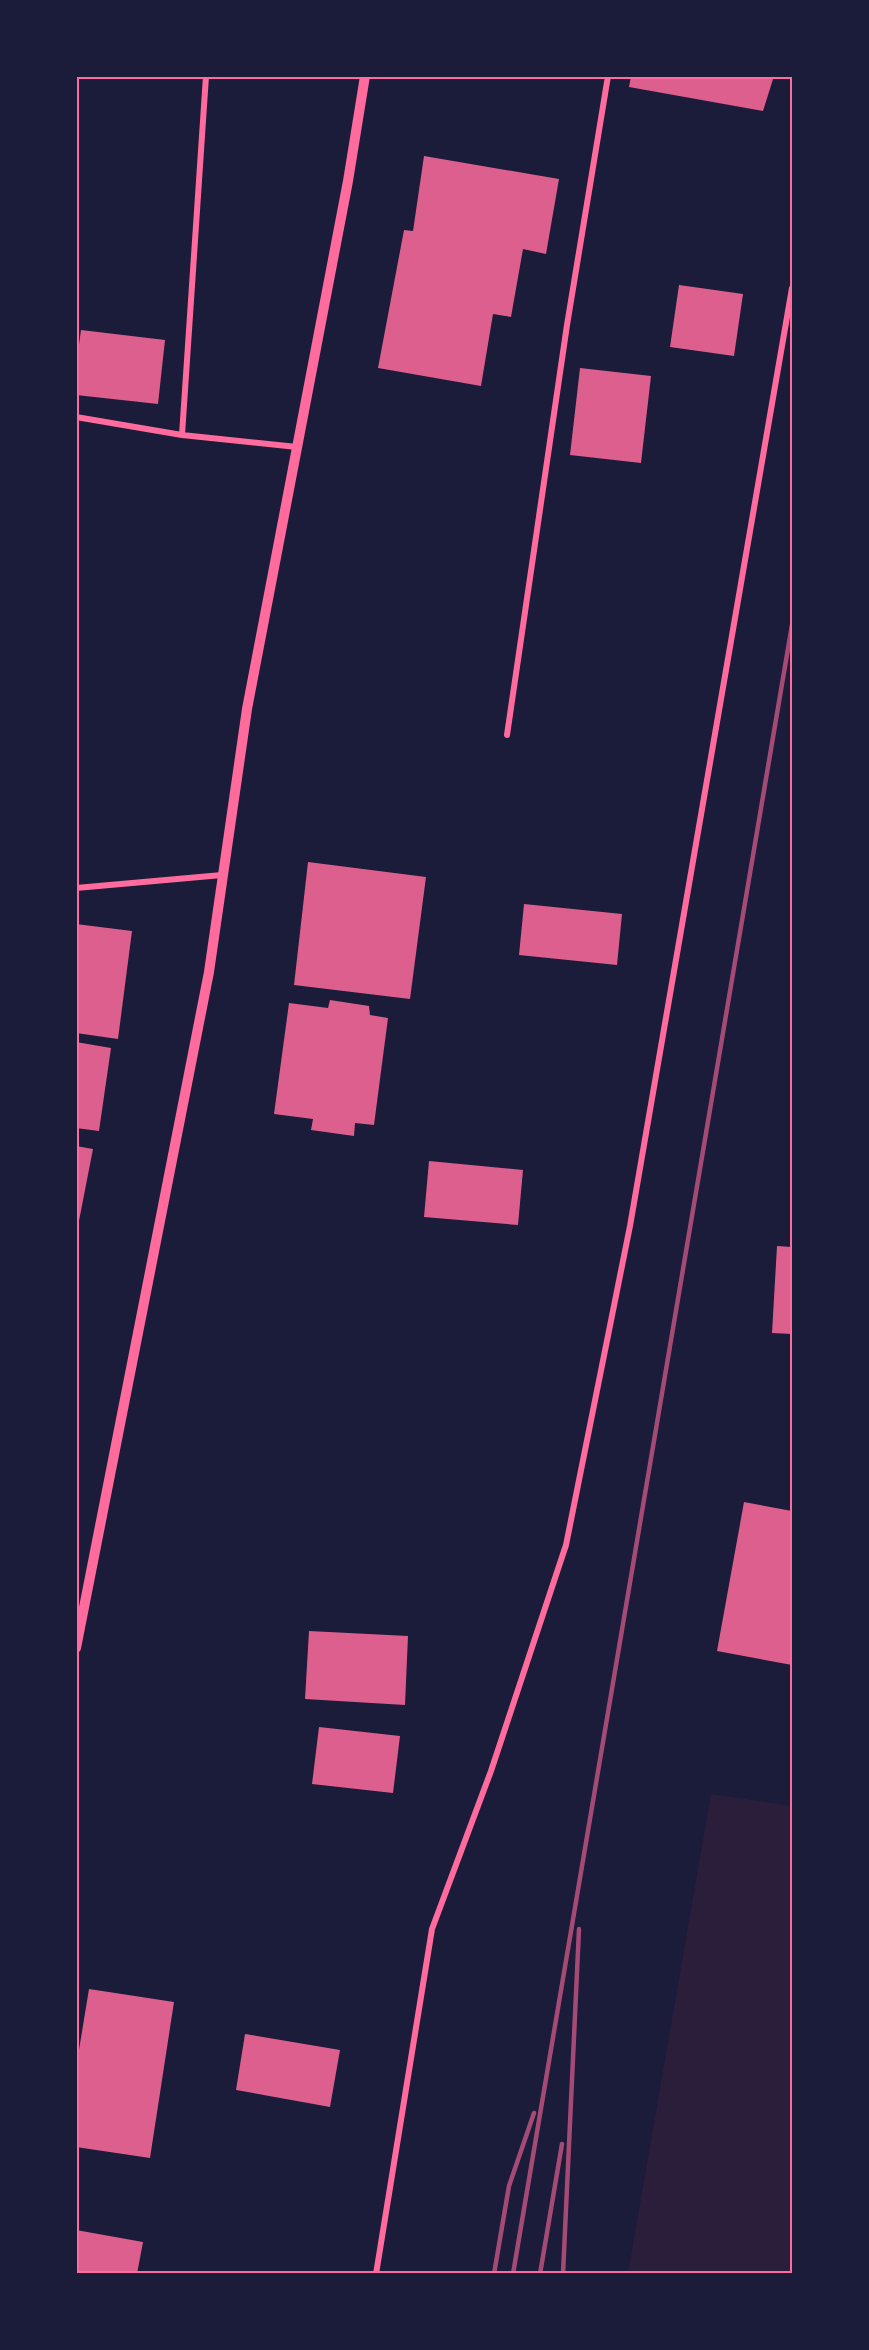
<svg xmlns="http://www.w3.org/2000/svg" width="869" height="2350" font-family="'Nunito Sans',sans-serif">
<style>
.green{fill:#2a1e3b}
.building{fill:#dd5f8e}
.lines{fill:none;stroke-linecap:round;stroke-linejoin:round}
.minor{stroke:#ff6b9d;stroke-width:6}
.tertiary{stroke:#ff6b9d;stroke-width:10}
.rail{stroke:#a44b75;stroke-width:4.5}
.neatline{fill:none;stroke:#ff6b9d;stroke-width:2}
</style>
<rect width="100%" height="100%" fill="#1b1b3a"/>
<path class="green" d="M 711,1794 L 792,1806 L 792,2273 L 628,2273 Z"/>
<path class="building" d="M 631,76 L 774,76 L 763,111 L 629,87 Z
M 424,156 L 559,179 L 546,254 L 523,249 L 511,317 L 493,314 L 481,386 L 378,368 L 404,230 L 413,231 Z
M 679,285 L 743,294 L 734,356 L 670,347 Z
M 81,330 L 165,340 L 158,404 L 76,395 L 76,366 Z
M 580,368 L 651,376 L 641,463 L 570,455 Z
M 308,862 L 426,877 L 410,999 L 294,985 Z
M 524,904 L 622,914 L 617,965 L 519,955 Z
M 76,924 L 132,931 L 118,1039 L 76,1033 Z
M 330,1000 L 369,1006 L 370,1015 L 388,1018 L 374,1125 L 355,1123 L 354,1136 L 311,1130 L 313,1119 L 274,1114 L 289,1003 L 328,1008 Z
M 76,1042 L 111,1048 L 99,1131 L 76,1128 Z
M 76,1146 L 93,1149 L 78,1226 L 76,1226 Z
M 429,1161 L 523,1170 L 518,1225 L 424,1217 Z
M 777,1246 L 792,1247 L 792,1334 L 772,1333 Z
M 744,1502 L 792,1511 L 792,1665 L 717,1651 Z
M 309,1631 L 408,1636 L 405,1705 L 305,1699 Z
M 319,1727 L 400,1736 L 393,1793 L 312,1784 Z
M 89,1989 L 174,2002 L 150,2158 L 76,2147 L 76,2068 Z
M 245,2034 L 340,2050 L 330,2107 L 236,2090 Z
M 76,2230 L 143,2242 L 137,2274 L 76,2274 Z"/>
<g class="lines">
<path class="minor" d="M 76,417 L 182,435 L 297,447
M 182,435 L 206,76
M 507,735 L 567,325 L 608,76
M 76,888 L 222,875
M 376,2274 L 432,1929 L 491,1771 L 566,1545 L 630,1226 L 792,288"/>
<path class="tertiary" d="M 76,1648 L 209,972 L 247,709 L 348,181 L 365,76"/>
<path class="rail" d="M 494,2274 L 509,2186 L 534,2113
M 513,2274 L 792,625
M 540,2274 L 562,2144
M 563,2274 L 579,1929"/>
</g>
<rect width="869" height="2350" fill="none" stroke="#1b1b3a" stroke-width="156"/>
<rect x="78" y="78" width="713" height="2194" class="neatline"/>
</svg>
